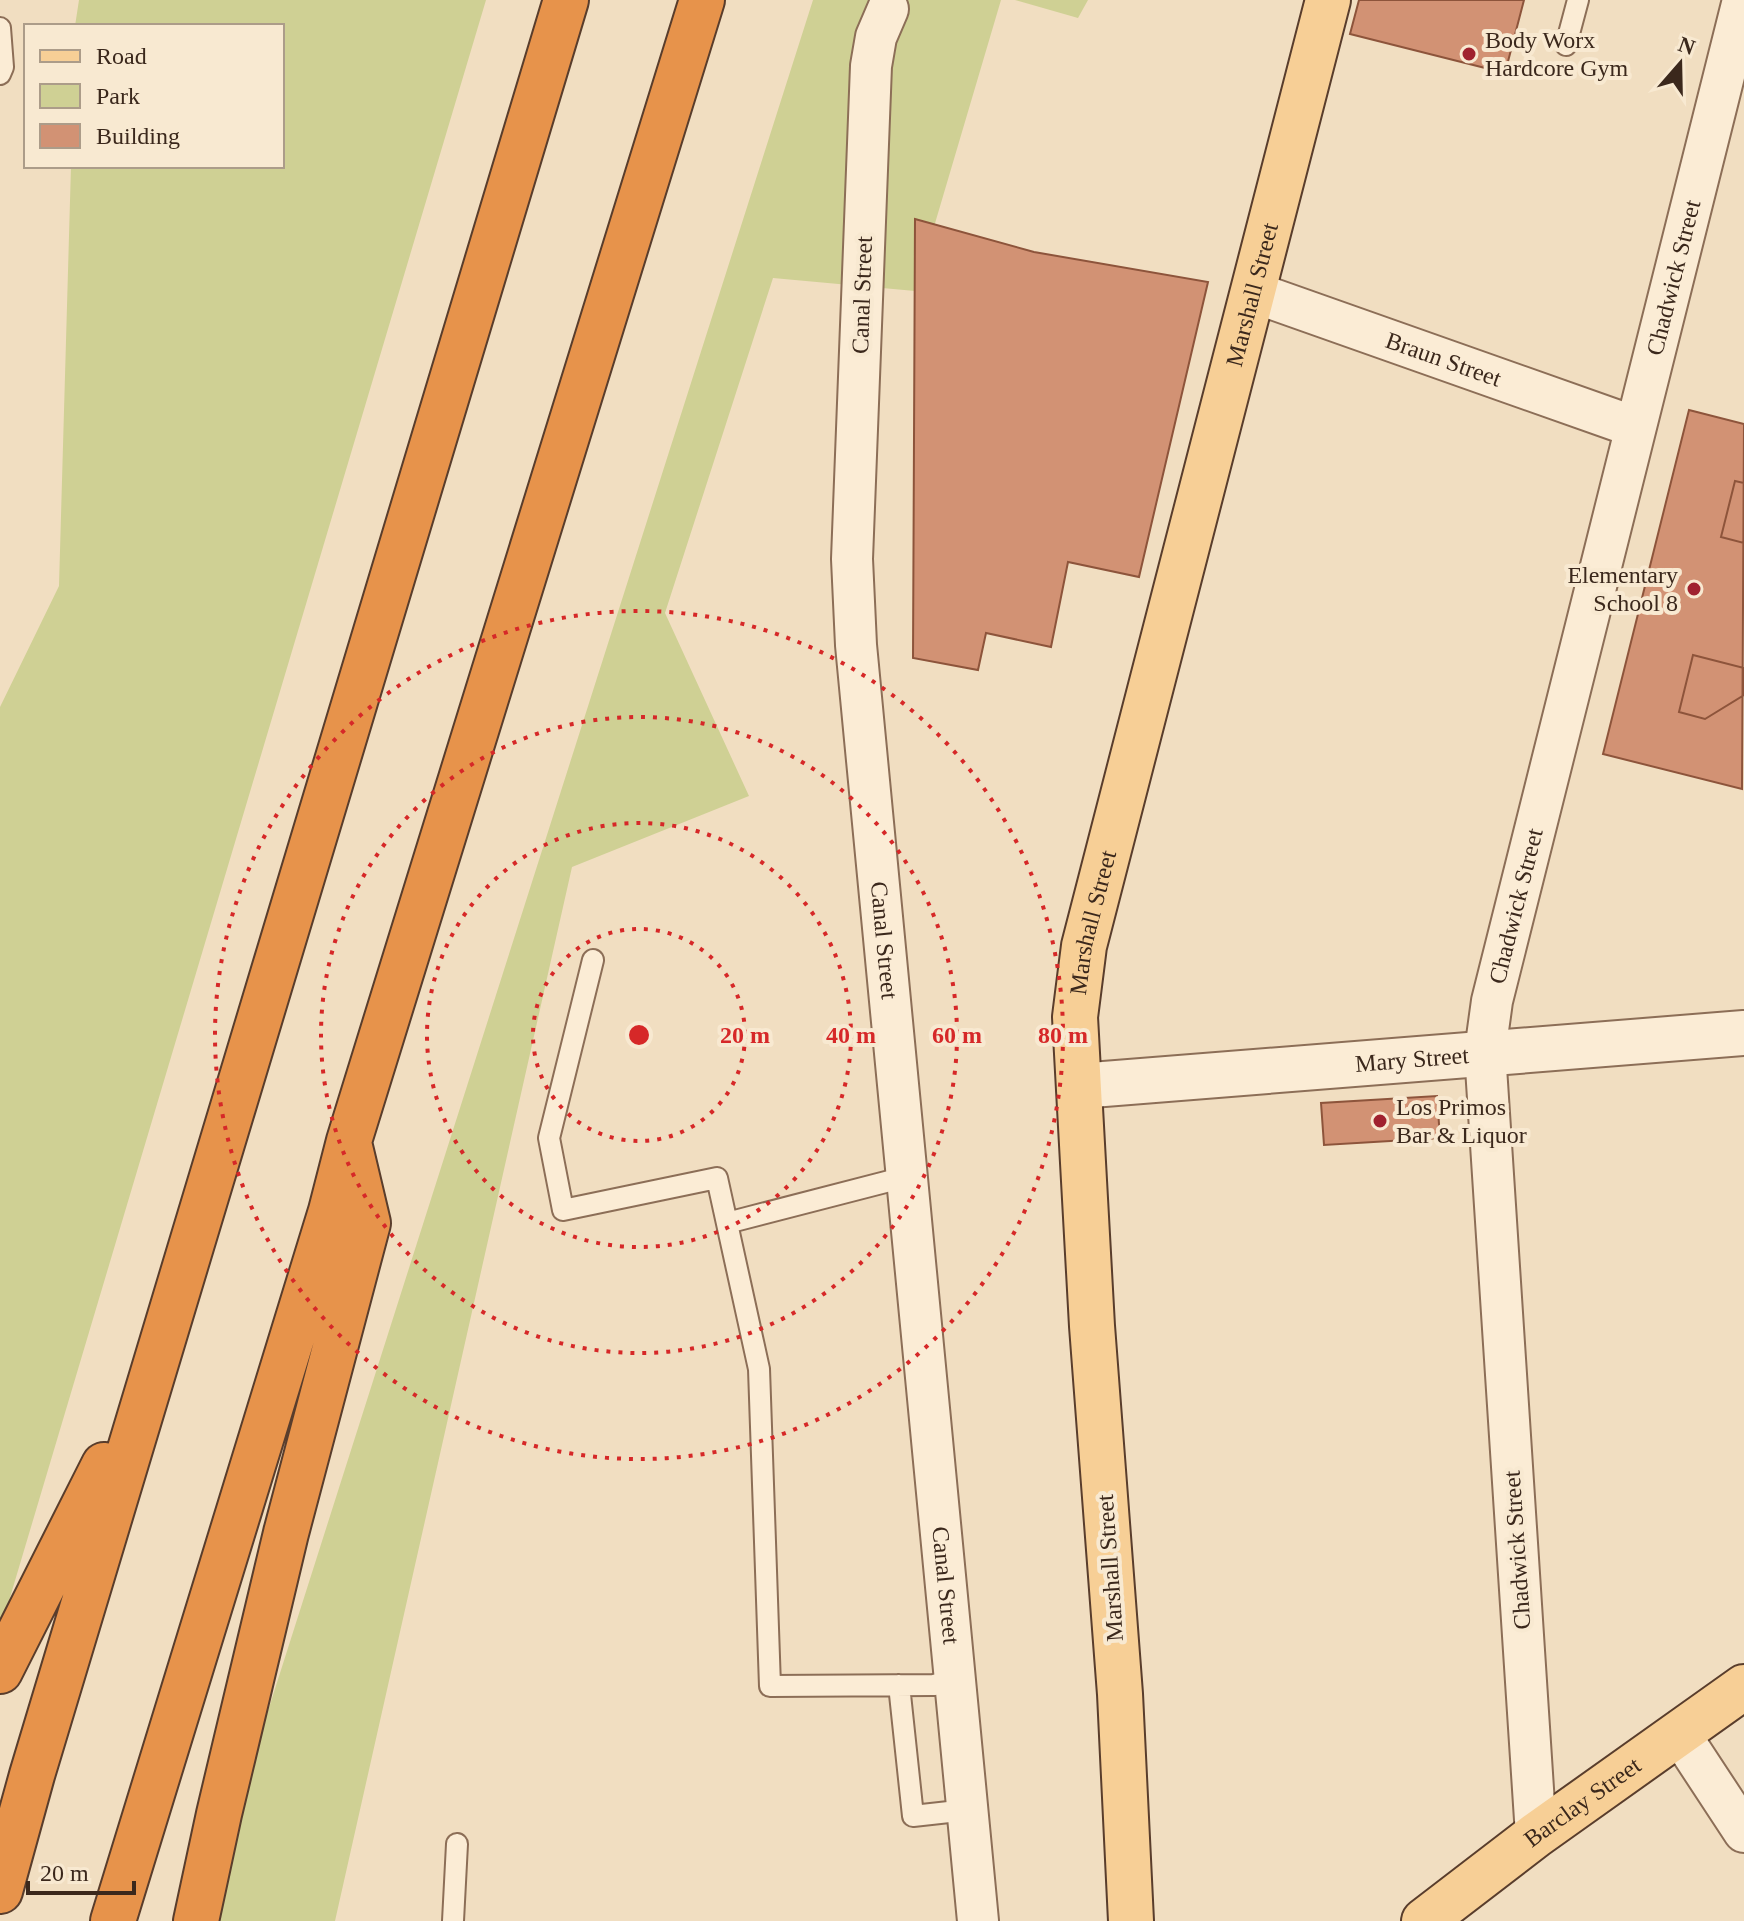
<svg xmlns="http://www.w3.org/2000/svg" width="1744" height="1921" font-family="Georgia,serif">
<style>
.green{fill:#cfd094}
.building{fill:#d29274;stroke:#8d543b;stroke-width:2}
.lines{fill:none;stroke-linecap:round;stroke-linejoin:round}
.service-casing{stroke:#8c6e57;stroke-width:24}
.minor-casing{stroke:#8c6e57;stroke-width:44}
.tertiary-casing{stroke:#8c6e57;stroke-width:48}
.primary-casing{stroke:#593d2c;stroke-width:48}
.motorway-casing{stroke:#593d2c;stroke-width:48}
.service{stroke:#fbecd5;stroke-width:20}
.minor{stroke:#fbecd5;stroke-width:40}
.tertiary{stroke:#fbecd5;stroke-width:44}
.primary{stroke:#f7cf96;stroke-width:44}
.motorway{stroke:#e7934b;stroke-width:44}
.ring{fill:none;stroke:#d62828;stroke-width:4;stroke-dasharray:4 8}
.poi-dot{fill:#a0222f;stroke:#f8e9d1;stroke-width:3}
.labels{text-anchor:middle;dominant-baseline:central;stroke-width:8;stroke-linejoin:round;paint-order:stroke}
.poi-label{font-size:24px;fill:#3b281c;stroke:#f8e9d1;text-anchor:start}
.street-label{font-size:24px;fill:#3b281c;stroke:#f8e9d1}
.centre{fill:#d62828;stroke:#f8e9d1;stroke-width:4}
.ring-label{font-size:24px;text-anchor:middle;font-weight:bold;fill:#d62828;stroke:#f8e9d1;stroke-width:8;stroke-linejoin:round;paint-order:stroke}
</style>
<rect width="100%" height="100%" fill="#f1dec1"/>
<path class="green" d="M 79,0 L 486,0 L 0,1631 L 0,707 L 59,586 L 71,166 L 282,166 L 282,26 L 75,26 Z
M 813,0 L 1001,0 L 915,291 L 773,278 L 665,613 L 749,796 L 572,867 L 335,1921 L 201,1921 Z
M 1015,0 L 1088,0 L 1078,18 Z"/>
<path class="building" d="M 1359,0 L 1524,0 L 1505,73 L 1350,34 Z
M 915,219 L 1034,252 L 1208,282 L 1139,577 L 1068,562 L 1051,647 L 986,633 L 978,670 L 913,658 Z
M 1689,410 L 1744,424 L 1742,789 L 1603,754 Z
M 1735,481 L 1744,483 L 1744,543 L 1721,537 Z
M 1693,655 L 1744,668 L 1744,695 L 1705,719 L 1679,712 Z
M 1437,1096 L 1440,1138 L 1324,1145 L 1321,1103 Z"/>
<g class="lines">
<g class="service-casing">
<path id="service" d="M 0,28 L 3,67 L 0,74
M 1566,45 L 1578,0
M 593,960 L 549,1138 L 563,1210 L 717,1178 L 759,1369 L 770,1686 L 934,1685 L 954,1680
M 727,1223 L 905,1177
M 899,1685 L 913,1816 L 967,1810
M 453,1921 L 457,1844"/>
</g>
<g class="minor-casing">
<g id="minor">
<path id="s1" d="M 888,9 L 876,37 L 871,66 L 852,559 L 856,645 L 978,1921"/>
<path id="s2" d="M 1253,292 L 1635,427"/>
<path d="M 1679,1733 L 1744,1832"/>
<path id="s3" d="M 1536,1835 L 1485,1052 L 1492,1001 L 1743,0"/>
</g>
</g>
<g class="tertiary-casing">
<g id="tertiary">
<path id="s4" d="M 1079,1086 L 1744,1033"/>
</g>
</g>
<g class="primary-casing">
<g id="primary">
<path id="s5" d="M 1131,1921 L 1120,1694 L 1092,1326 L 1075,1017 L 1084,946 L 1328,0"/>
<path id="s6" d="M 1424,1921 L 1536,1835 L 1744,1687"/>
</g>
</g>
<g class="motorway-casing">
<path id="motorway" d="M 0,1671 L 104,1465
M 0,1891 L 32,1775 L 566,0
M 113,1921 L 331,1211 L 349,1141 L 702,0
M 196,1921 L 219,1814 L 286,1533 L 368,1223 L 350,1147"/>
</g>
<use href="#service" class="service"/>
<use href="#minor" class="minor"/>
<use href="#tertiary" class="tertiary"/>
<use href="#primary" class="primary"/>
<use href="#motorway" class="motorway"/>
</g>
<g class="ring">
<circle cx="639" cy="1035" r="106"/>
<circle cx="639" cy="1035" r="212"/>
<circle cx="639" cy="1035" r="318"/>
<circle cx="639" cy="1035" r="424"/>
</g>
<g class="poi-dot">
<circle cx="1469" cy="54" r="8"/>
<circle cx="1694" cy="589" r="8"/>
<circle cx="1380" cy="1121" r="8"/>
</g>
<g class="labels">
<g class="poi-label">
<text x="1485" y="40">Body Worx<tspan x="1485" dy="28">Hardcore Gym</tspan></text>
<text x="1678" y="575" text-anchor="end">Elementary<tspan x="1678" dy="28">School 8</tspan></text>
<text x="1396" y="1107">Los Primos<tspan x="1396" dy="28">Bar &amp; Liquor</tspan></text>
</g>
<g class="street-label">
<text stroke="none"><textPath href="#s3" startOffset="1582">Chadwick Street</textPath></text>
<text transform="translate(862 295) rotate(-88)">Canal Street</text>
<text stroke="none"><textPath href="#s5" startOffset="1650">Marshall Street</textPath></text>
<text stroke="none"><textPath href="#s2" startOffset="202">Braun Street</textPath></text>
<text stroke="none"><textPath href="#s3" startOffset="934">Chadwick Street</textPath></text>
<text stroke="none"><textPath href="#s5" startOffset="1002">Marshall Street</textPath></text>
<text stroke="none"><textPath href="#s1" startOffset="936">Canal Street</textPath></text>
<text stroke="none"><textPath href="#s4" startOffset="334">Mary Street</textPath></text>
<text transform="translate(1517 1550) rotate(-94)">Chadwick Street</text>
<text transform="translate(1110 1568) rotate(-94)">Marshall Street</text>
<text stroke="none"><textPath href="#s1" startOffset="1584">Canal Street</textPath></text>
<text stroke="none"><textPath href="#s6" startOffset="198">Barclay Street</textPath></text>
</g>
</g>
<circle cx="639" cy="1035" r="12" class="centre"/>
<g class="ring-label">
<text x="745" y="1043">20 m</text>
<text x="851" y="1043">40 m</text>
<text x="957" y="1043">60 m</text>
<text x="1063" y="1043">80 m</text>
</g>
<rect x="24" y="24" width="260" height="144" fill="#f8e9d1" stroke="#ac9c89" stroke-width="2"/>
<rect x="40" y="50" width="40" height="12" fill="#f7cf96" stroke="#ac9c89" stroke-width="2"/>
<text x="96" y="64" font-size="24" fill="#3b281c">Road</text>
<rect x="40" y="84" width="40" height="24" fill="#cfd094" stroke="#ac9c89" stroke-width="2"/>
<text x="96" y="104" font-size="24" fill="#3b281c">Park</text>
<rect x="40" y="124" width="40" height="24" fill="#d29274" stroke="#ac9c89" stroke-width="2"/>
<text x="96" y="144" font-size="24" fill="#3b281c">Building</text>
<g transform="translate(1680 64) rotate(20)" stroke="#f8e9d1" stroke-width="6" paint-order="stroke">
<path d="M0-6L14 30L0 20L-14 30Z" fill="#3b281c"/>
<text y="-12" font-size="22" font-weight="bold" text-anchor="middle" fill="#3b281c">N</text>
</g>
<path d="M28 1881v12h106v-12" fill="none" stroke="#3b281c" stroke-width="4"/>
<text x="40" y="1881" font-size="24" fill="#3b281c" stroke="#f8e9d1" stroke-width="6" paint-order="stroke">20 m</text>
</svg>
